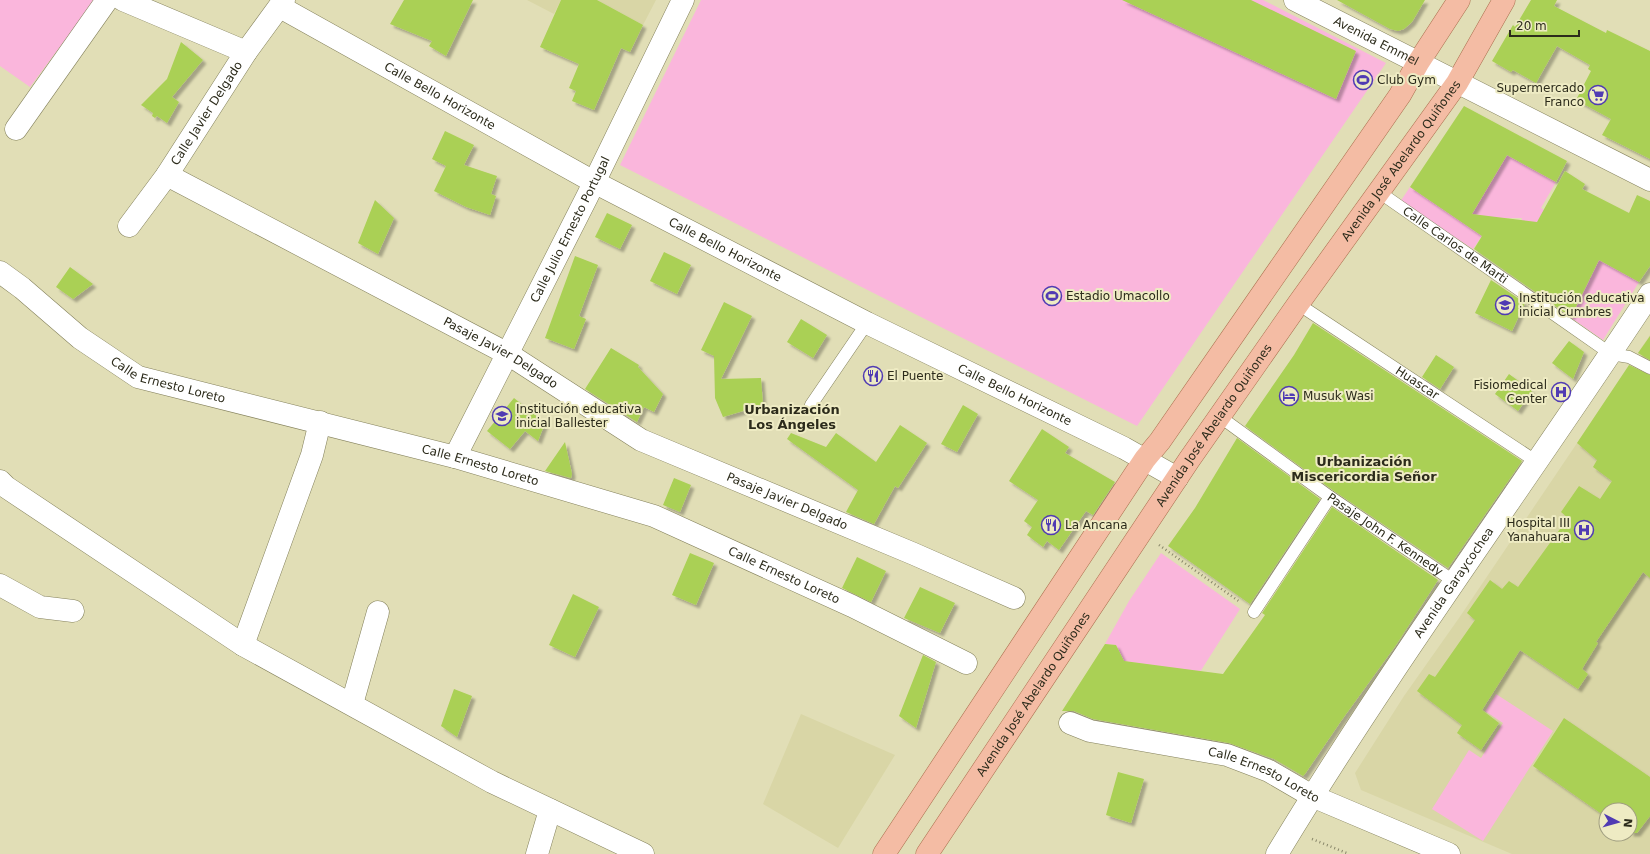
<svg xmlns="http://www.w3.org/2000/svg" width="1650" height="854" font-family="'DejaVu Sans',sans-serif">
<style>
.built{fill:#d9d6a6;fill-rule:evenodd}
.green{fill:#fab6dc}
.building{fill:#aad054;filter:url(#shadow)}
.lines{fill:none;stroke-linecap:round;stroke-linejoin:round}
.service-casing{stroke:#84815c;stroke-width:13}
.minor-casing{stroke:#84815c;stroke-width:23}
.tertiary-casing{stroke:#84815c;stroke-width:23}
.primary-casing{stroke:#a96d4c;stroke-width:23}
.path{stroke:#89876a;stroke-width:2.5;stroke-dasharray:1 3;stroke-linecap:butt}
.service{stroke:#fff;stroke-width:12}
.minor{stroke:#fff;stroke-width:22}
.tertiary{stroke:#fff;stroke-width:22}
.primary{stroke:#f4bca4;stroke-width:22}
.labels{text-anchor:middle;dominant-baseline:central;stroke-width:4;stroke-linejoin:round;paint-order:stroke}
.street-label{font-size:12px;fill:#2c2b1b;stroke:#eeebc3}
.poi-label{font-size:12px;fill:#2c2b1b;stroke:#eeebc3;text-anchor:start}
.neighbourhood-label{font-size:13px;font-weight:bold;fill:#2c2b1b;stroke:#eeebc3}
</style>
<defs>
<filter id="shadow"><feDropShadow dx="3.5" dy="3.5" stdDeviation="1" flood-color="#0004"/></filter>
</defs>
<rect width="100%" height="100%" fill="#e1deb6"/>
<path class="built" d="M 527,0 L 561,0 L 554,14 Z
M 597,0 L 656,0 L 643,25 Z
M 1650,335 L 1650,854 L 1512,854 L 1361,790 L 1355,773 L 1404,696 L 1459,618 ZM 1606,810 L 1630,810 L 1630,834 L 1606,834 Z
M 801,714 L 895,755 L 838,848 L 763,804 Z"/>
<path class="green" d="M 0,0 L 92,0 L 94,1 L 30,87 L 0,66 Z
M 701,0 L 1263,0 L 1386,63 L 1137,426 L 620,165 Z
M 1507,155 L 1556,182 L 1541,208 C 1576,230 1603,262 1639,282 L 1603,340 L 1570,317 L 1594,270 L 1588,255 L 1519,232 L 1522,218 L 1503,218 L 1486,230 L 1473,249 L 1400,202 L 1410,187 L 1464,223 Z
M 1161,553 L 1240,609 L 1200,672 L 1124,661 L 1116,645 L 1105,644 L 1129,601 Z
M 1496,694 L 1553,731 L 1483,841 L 1432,809 L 1469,750 L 1481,758 L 1503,723 L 1485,711 Z"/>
<path class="building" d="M 404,0 L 473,0 L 446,56 L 429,46 L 432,41 L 390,24 Z
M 561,0 L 597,0 L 643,25 L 630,52 L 621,48 L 594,110 L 572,101 L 576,91 L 569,88 L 579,64 L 540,47 Z
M 1122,0 L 1251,0 L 1356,51 L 1336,99 Z
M 1337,0 L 1425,0 L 1412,22 L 1404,29 L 1398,31 L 1390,29 Z
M 1531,0 L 1557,0 L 1554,6 L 1606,33 L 1607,30 L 1650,51 L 1650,159 L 1602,135 L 1611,119 L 1576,100 L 1591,71 L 1588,69 L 1590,65 L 1557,46 L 1536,83 L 1513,70 L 1511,72 L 1492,61 L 1513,25 L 1515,27 Z
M 181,42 L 203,60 L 172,97 L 179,102 L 167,123 L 157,116 L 155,118 L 152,116 L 153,113 L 141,105 L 167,79 Z
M 1464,106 L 1567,161 L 1556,182 L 1507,155 L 1472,214 L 1537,222 L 1565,171 L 1585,184 L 1582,189 L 1629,213 L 1637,195 L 1650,201 L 1650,266 L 1639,282 L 1599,260 L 1571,317 L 1474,249 L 1482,236 L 1410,187 Z
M 445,131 L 474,145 L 464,165 L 497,176 L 491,194 L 496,196 L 490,215 L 466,207 L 434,191 L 446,166 L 432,159 Z
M 375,200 L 394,218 L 378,254 L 358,243 Z
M 607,213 L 632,225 L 620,249 L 595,237 Z
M 664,252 L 691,265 L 677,294 L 650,281 Z
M 575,256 L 598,265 L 579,316 L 586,319 L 574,349 L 545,338 Z
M 70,267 L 93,284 L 73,299 L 56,287 Z
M 1491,280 L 1525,303 L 1512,331 L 1475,313 Z
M 724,302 L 752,316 L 721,379 L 761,378 L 763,405 L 723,417 L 715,398 L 714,356 L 701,350 Z
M 801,319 L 827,335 L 813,358 L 787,342 Z
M 1313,323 L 1522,461 L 1448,568 L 1334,491 L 1245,426 L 1294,355 Z
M 1650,336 L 1650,360 L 1638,353 Z
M 1569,341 L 1584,352 L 1573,379 L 1552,363 Z
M 611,348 L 639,365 L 638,367 L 663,394 L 654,412 L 644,407 L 637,422 L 585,389 Z
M 1436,355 L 1454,367 L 1440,389 L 1422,377 Z
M 1629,365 L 1650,375 L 1650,578 L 1643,572 L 1596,642 L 1598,643 L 1582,669 L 1588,674 L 1578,689 L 1520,650 L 1482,710 L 1499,723 L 1481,750 L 1457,733 L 1462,725 L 1417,691 L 1429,674 L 1435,677 L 1475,620 L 1467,613 L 1490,580 L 1502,589 L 1509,581 L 1518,587 L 1568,518 L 1561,512 L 1579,486 L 1600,499 L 1612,481 L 1593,467 L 1597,460 L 1577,443 Z
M 1509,374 L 1532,391 L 1518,411 L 1495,394 Z
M 514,398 L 545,423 L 538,441 L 525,431 L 510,449 L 487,431 Z
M 963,405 L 978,414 L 957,452 L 941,444 Z
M 900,425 L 927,443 L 898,488 L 895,486 L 874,524 L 846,512 L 858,490 L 787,439 L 791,433 L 826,447 L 836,433 L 876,462 Z
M 1042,429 L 1069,447 L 1065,453 L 1115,482 L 1093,515 L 1086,511 L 1059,550 L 1047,541 L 1043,547 L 1027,535 L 1032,527 L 1024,521 L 1038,500 L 1009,481 Z
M 1237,438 L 1320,499 L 1250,604 L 1168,546 L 1195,508 Z
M 565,442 L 572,474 L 571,478 L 545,471 Z
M 674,478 L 691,485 L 680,512 L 663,505 Z
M 1332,507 L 1438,580 L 1396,645 L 1341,721 L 1305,774 L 1303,776 L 1274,759 L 1229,743 L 1093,719 L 1074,711 L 1062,711 L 1105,644 L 1116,645 L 1124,661 L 1223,674 L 1265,615 L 1262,613 Z
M 690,553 L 714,563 L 696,605 L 672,595 Z
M 857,557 L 886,571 L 871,602 L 842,588 Z
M 920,587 L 955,603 L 940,633 L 904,618 Z
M 573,594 L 599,607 L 575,657 L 549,645 Z
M 923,655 L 936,662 L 916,728 L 899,716 Z
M 454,689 L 472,696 L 457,737 L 441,726 Z
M 1564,718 L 1650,777 L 1650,816 L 1637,833 L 1630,833 L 1630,810 L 1606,810 L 1606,817 L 1533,766 Z
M 1118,772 L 1144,779 L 1131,823 L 1106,815 Z"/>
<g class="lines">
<g class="service-casing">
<g id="service">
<path id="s1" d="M 1379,192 L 1611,354 L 1629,357 L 1650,368"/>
<path id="s2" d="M 1298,304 L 1537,462"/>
<path d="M 811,405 L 867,323"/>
<path id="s3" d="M 1219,416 L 1330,497 L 1455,582"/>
<path d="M 1254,612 L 1330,497"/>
</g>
</g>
<g class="minor-casing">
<g id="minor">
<path d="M 123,0 L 246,52"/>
<path id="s4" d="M 280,7 L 594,182 L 867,323 L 1124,448 L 1177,478"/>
<path d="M 16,129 L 107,0"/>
<path id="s5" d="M 167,175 L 508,354 L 641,440 L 914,554 L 1014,598"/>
<path id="s6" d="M 129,226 L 167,175 L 246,52 L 284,0"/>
<path id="s7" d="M 0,272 L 22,288 L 80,338 L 138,377 L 455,457 L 654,516 L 852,606 L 966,663"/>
<path id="s8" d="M 455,457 L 587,197 L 683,0"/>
<path d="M 0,481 L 6,487 L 243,645 L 492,782 L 643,854"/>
<path d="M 0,585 L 40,607 L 73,611"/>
<path d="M 243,645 L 312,455 L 320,422"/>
<path d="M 352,704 L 378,612"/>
<path id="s9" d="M 1070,723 L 1090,731 L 1227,755 L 1269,771 L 1312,796 L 1449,854"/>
<path d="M 537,854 L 550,810"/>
<path id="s10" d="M 1277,854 C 1393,662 1527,481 1650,294"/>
</g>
</g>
<g class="tertiary-casing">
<g id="tertiary">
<path id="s11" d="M 1295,0 L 1650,180"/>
</g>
</g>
<g class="primary-casing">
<g id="primary">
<path d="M 884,854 L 1145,459 L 1160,441 L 1400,95 L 1418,63 L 1459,0"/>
<path id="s12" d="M 927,854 L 1189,460 L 1298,304 L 1457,83 L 1504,0"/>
</g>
</g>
<path class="path" d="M 1159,545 L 1240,602
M 1312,839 L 1349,854"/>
<use href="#service" class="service"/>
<use href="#minor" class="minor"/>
<use href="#tertiary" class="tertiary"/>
<use href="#primary" class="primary"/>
</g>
<defs>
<g id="stadium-ring" transform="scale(1)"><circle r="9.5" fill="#eeebc3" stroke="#503bb3" stroke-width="1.5"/><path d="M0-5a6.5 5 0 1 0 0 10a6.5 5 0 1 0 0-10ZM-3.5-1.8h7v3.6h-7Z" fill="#503bb3"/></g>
<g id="supermarket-ring" transform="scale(1)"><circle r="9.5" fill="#eeebc3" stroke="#503bb3" stroke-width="1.5"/><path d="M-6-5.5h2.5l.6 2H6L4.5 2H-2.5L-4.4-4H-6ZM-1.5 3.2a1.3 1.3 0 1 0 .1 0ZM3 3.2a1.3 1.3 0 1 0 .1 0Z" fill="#503bb3"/></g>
<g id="school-ring" transform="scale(1)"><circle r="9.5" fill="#eeebc3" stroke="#503bb3" stroke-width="1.5"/><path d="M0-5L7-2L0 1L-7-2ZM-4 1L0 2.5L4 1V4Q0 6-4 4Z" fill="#503bb3"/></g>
<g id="restaurant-ring" transform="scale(1)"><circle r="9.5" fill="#eeebc3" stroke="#503bb3" stroke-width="1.5"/><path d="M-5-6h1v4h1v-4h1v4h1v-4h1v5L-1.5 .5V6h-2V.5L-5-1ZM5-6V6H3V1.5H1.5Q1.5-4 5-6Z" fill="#503bb3"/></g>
<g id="hospital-ring" transform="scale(1)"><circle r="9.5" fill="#eeebc3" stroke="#503bb3" stroke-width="1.5"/><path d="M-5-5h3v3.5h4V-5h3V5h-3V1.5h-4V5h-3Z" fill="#503bb3"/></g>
<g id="hotel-ring" transform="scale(1)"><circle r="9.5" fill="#eeebc3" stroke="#503bb3" stroke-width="1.5"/><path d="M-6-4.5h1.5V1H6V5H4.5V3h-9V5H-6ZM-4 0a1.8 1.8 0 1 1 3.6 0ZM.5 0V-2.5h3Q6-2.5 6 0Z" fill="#503bb3"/></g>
</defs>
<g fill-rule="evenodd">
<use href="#stadium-ring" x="1363" y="80"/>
<use href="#supermarket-ring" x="1598" y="95"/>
<use href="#stadium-ring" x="1052" y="296"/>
<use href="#school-ring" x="1505" y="305"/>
<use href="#restaurant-ring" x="873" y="376"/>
<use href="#hospital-ring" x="1561" y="392"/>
<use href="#hotel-ring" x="1289" y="396"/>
<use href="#school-ring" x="502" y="416"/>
<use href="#restaurant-ring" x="1051" y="525"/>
<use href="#hospital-ring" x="1584" y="530"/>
</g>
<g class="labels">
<g class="street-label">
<text stroke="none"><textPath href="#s11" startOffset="91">Avenida Emmel</textPath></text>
<text stroke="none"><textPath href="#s4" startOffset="183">Calle Bello Horizonte</textPath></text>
<text stroke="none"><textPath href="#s6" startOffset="137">Calle Javier Delgado</textPath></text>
<text stroke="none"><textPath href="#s12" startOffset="840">Avenida José Abelardo Quiñones</textPath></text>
<text stroke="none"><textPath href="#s8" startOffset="255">Calle Julio Ernesto Portugal</textPath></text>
<text stroke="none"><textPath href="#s1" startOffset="93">Calle Carlos de Marti</textPath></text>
<text stroke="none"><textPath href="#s4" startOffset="507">Calle Bello Horizonte</textPath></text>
<text stroke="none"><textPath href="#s5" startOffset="378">Pasaje Javier Delgado</textPath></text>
<text stroke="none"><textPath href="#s7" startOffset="203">Calle Ernesto Loreto</textPath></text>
<text stroke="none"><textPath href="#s2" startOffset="143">Huascar</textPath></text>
<text stroke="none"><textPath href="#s4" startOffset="831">Calle Bello Horizonte</textPath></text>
<text stroke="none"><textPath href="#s12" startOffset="516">Avenida José Abelardo Quiñones</textPath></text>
<text stroke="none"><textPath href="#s7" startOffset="527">Calle Ernesto Loreto</textPath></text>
<text stroke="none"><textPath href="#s5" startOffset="702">Pasaje Javier Delgado</textPath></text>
<text stroke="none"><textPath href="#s3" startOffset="204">Pasaje John F. Kennedy</textPath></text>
<text stroke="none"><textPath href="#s7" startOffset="851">Calle Ernesto Loreto</textPath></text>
<text stroke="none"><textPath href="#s10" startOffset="324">Avenida Garaycochea</textPath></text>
<text stroke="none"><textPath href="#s12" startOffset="192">Avenida José Abelardo Quiñones</textPath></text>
<text stroke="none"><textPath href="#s9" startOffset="202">Calle Ernesto Loreto</textPath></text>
</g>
<g class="poi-label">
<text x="1377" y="80">Club Gym</text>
<text x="1584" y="88" text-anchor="end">Supermercado<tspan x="1584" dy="14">Franco</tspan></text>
<text x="1066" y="296">Estadio Umacollo</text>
<text x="1519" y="298">Institución educativa<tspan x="1519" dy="14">inicial Cumbres</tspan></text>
<text x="887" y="376">El Puente</text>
<text x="1547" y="385" text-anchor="end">Fisiomedical<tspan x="1547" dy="14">Center</tspan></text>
<text x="1303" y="396">Musuk Wasi</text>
<text x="516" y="409">Institución educativa<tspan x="516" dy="14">inicial Ballester</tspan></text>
<text x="1570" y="523" text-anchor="end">Hospital III<tspan x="1570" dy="14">Yanahuara</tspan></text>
<text x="1065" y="525">La Ancana</text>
</g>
<g class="neighbourhood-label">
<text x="792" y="409">Urbanización<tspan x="792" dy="15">Los Ángeles</tspan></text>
<text x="1364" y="461">Urbanización<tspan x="1364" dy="15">Miscericordia Señor</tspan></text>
</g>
</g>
<g transform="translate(1618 822) rotate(96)"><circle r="19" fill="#eeebc3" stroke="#a09e80"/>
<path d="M0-3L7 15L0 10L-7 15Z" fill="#503bb3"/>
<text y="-6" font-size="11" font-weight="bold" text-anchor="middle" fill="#2c2b1b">N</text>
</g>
<path d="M1510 30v6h69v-6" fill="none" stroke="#2c2b1b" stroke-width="2"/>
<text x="1516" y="30" font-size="12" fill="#2c2b1b" stroke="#eeebc3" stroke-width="3" paint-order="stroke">20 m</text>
</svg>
